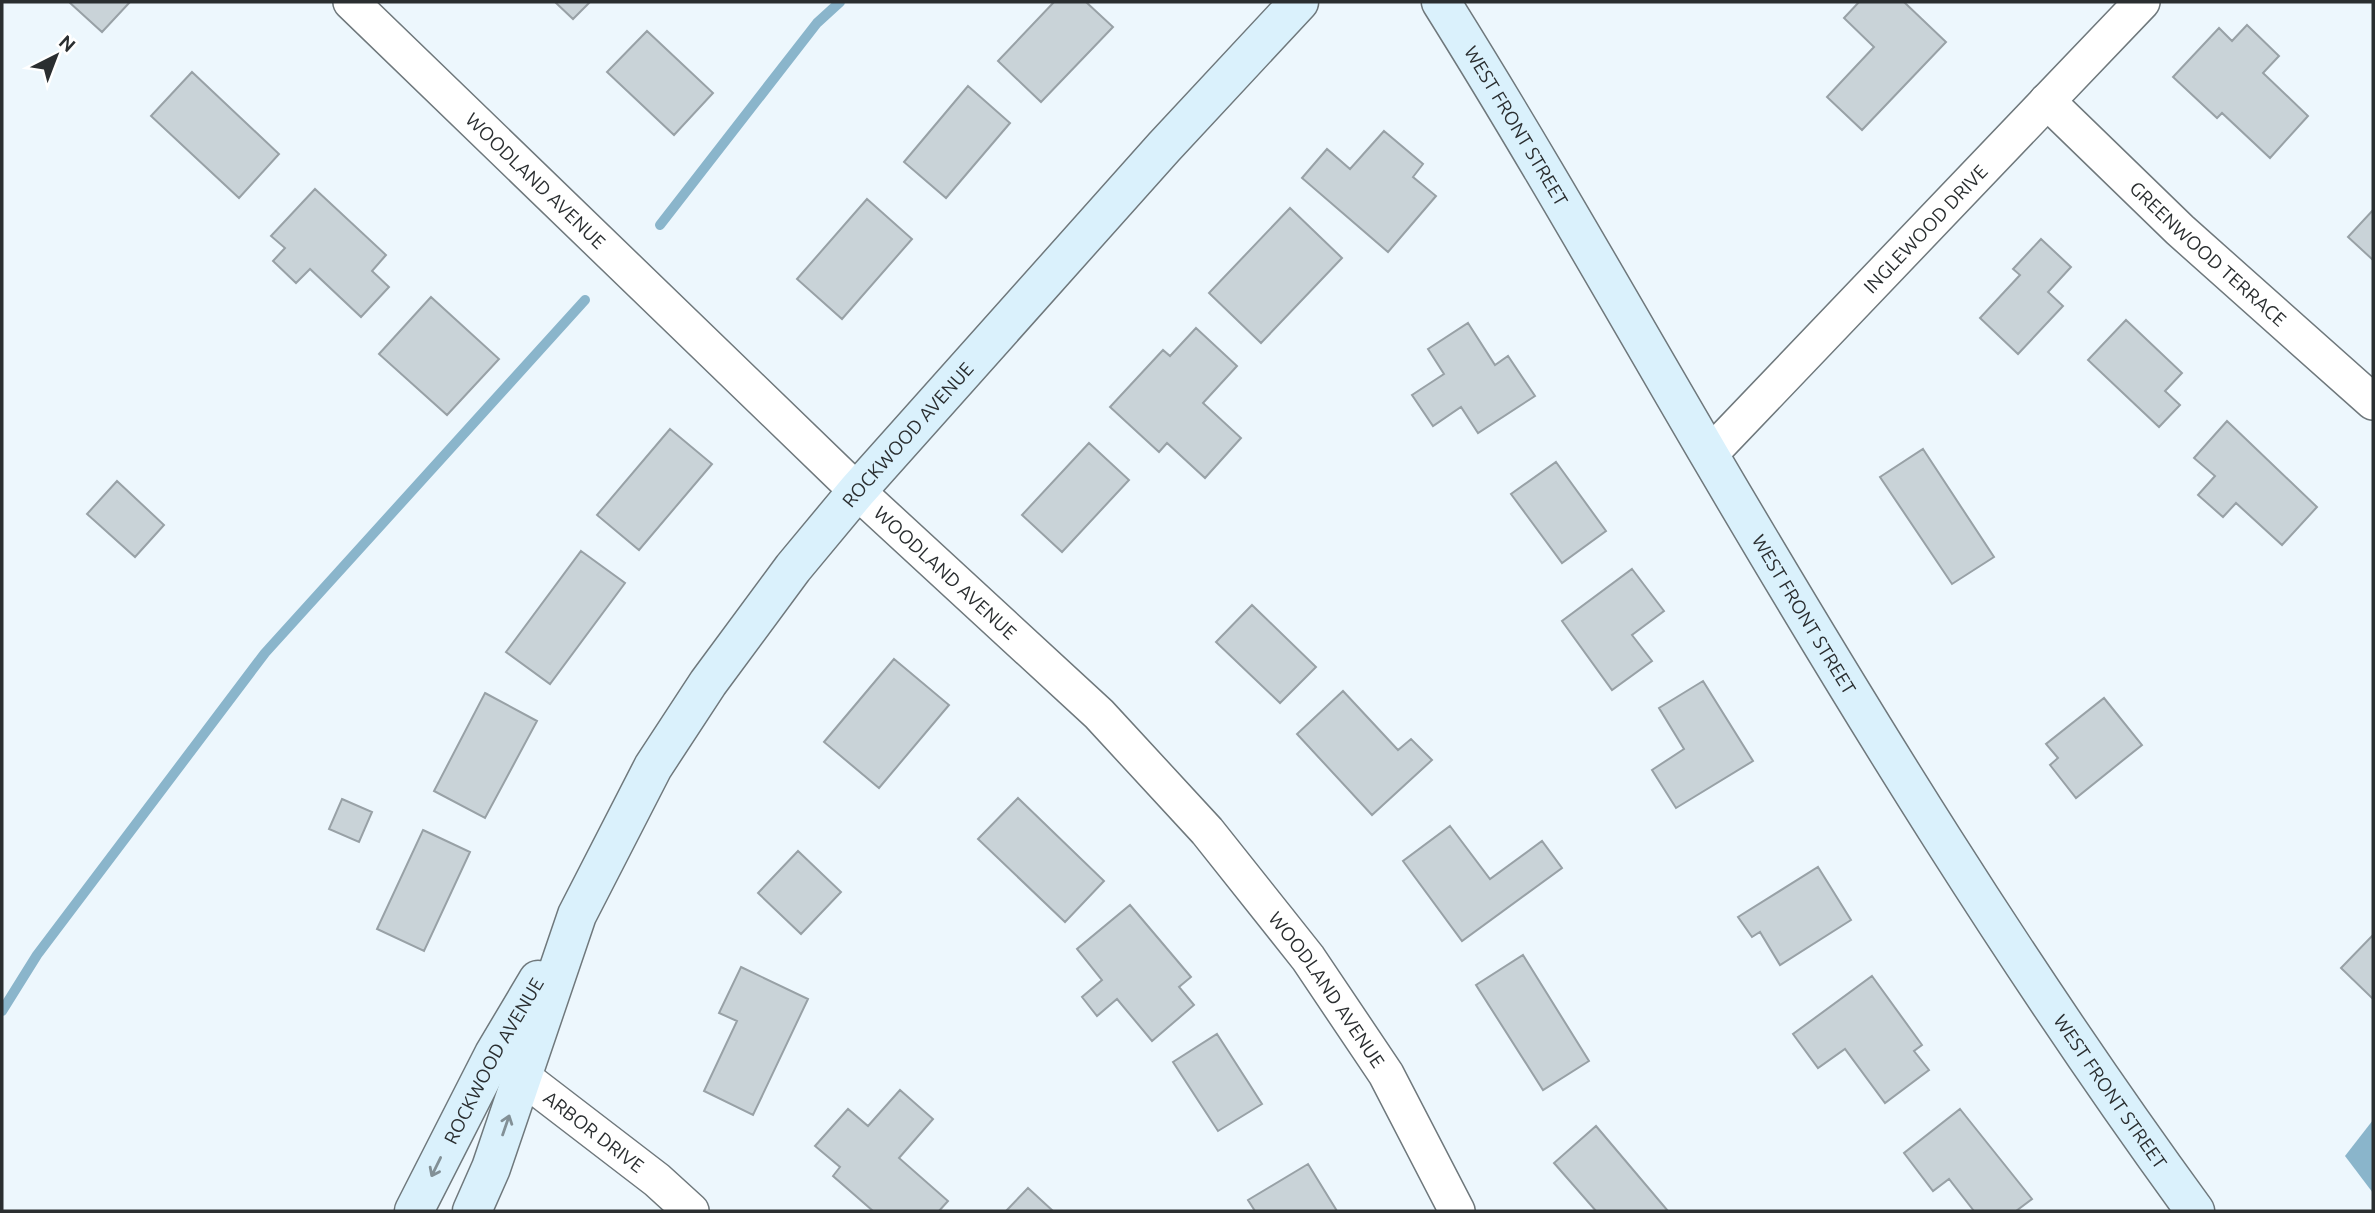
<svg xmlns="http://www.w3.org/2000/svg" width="2375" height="1213" font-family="Ubuntu,sans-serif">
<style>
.water{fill:#8ab5cb}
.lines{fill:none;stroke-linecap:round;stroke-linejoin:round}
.stream{stroke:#8ab5cb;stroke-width:10}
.building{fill:#c9d3d8;stroke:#98a1a6;stroke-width:2}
.street-casing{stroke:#6f787c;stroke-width:38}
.secondary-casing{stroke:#6f787c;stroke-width:41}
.street{stroke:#fff;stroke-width:35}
.secondary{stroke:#daf1fc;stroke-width:38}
.oneway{stroke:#829096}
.labels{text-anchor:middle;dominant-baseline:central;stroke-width:5;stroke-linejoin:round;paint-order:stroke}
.street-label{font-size:19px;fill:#2a2e30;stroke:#fff}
</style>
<rect width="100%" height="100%" fill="#edf7fd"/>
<path class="water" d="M 2373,1120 L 2373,1193 L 2345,1156 Z"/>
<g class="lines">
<path class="stream" d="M 660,225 L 817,23 L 840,2
M 2,1011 L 37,955 L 265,653 L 585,300"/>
</g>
<path class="building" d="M 69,2 L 130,2 L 102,32 Z
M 555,2 L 590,2 L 573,19 Z
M 1054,2 L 1086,2 L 1113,27 L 1041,102 L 998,61 Z
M 1859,2 L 1904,2 L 1946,42 L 1862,130 L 1827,97 L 1874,47 L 1844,18 Z
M 2247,25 L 2279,56 L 2263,73 L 2308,116 L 2270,158 L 2222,113 L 2217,118 L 2173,77 L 2219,28 L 2232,41 Z
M 647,31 L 713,93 L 674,135 L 607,72 Z
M 192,72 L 279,154 L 239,198 L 151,116 Z
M 968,86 L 1010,123 L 946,198 L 904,162 Z
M 1384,131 L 1423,164 L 1413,177 L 1436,196 L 1388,252 L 1302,178 L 1327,149 L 1350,169 Z
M 315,189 L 386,255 L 372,271 L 389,287 L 361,317 L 310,269 L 296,283 L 273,261 L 285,248 L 271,236 Z
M 867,199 L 912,239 L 842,319 L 797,279 Z
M 1290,208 L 1342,258 L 1261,343 L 1209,293 Z
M 2373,210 L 2373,260 L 2348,237 Z
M 2041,239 L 2071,267 L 2048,292 L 2063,306 L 2018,354 L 1980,318 L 2020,275 L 2013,269 Z
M 431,297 L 499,359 L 447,415 L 379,354 Z
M 2126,320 L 2182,373 L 2165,391 L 2180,405 L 2159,427 L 2088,360 Z
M 1468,323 L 1495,365 L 1508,356 L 1535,396 L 1478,433 L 1461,407 L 1433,426 L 1412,395 L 1444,374 L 1428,349 Z
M 1196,328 L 1237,366 L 1203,403 L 1241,438 L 1205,478 L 1167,443 L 1159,452 L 1110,407 L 1163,350 L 1170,356 Z
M 2227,421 L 2317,507 L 2282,545 L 2236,503 L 2223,517 L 2198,495 L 2215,476 L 2194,458 Z
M 670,429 L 712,464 L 639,550 L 597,515 Z
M 1089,443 L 1129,480 L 1062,552 L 1022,515 Z
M 1923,449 L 1994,557 L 1952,584 L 1880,477 Z
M 1556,462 L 1606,531 L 1562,563 L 1511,494 Z
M 117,481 L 164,525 L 135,557 L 87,514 Z
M 581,551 L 625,583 L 550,684 L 506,652 Z
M 1632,569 L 1664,611 L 1632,635 L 1652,661 L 1612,690 L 1562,621 Z
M 1252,605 L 1316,667 L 1280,703 L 1216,642 Z
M 894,659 L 949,705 L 879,788 L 824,742 Z
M 1703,681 L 1753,761 L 1676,808 L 1652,770 L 1684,749 L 1659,708 Z
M 1343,691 L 1398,750 L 1411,739 L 1432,760 L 1372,815 L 1297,734 Z
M 485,693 L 537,721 L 485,818 L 434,791 Z
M 2104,698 L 2142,745 L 2076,798 L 2050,765 L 2058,758 L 2046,744 Z
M 1018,798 L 1104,881 L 1065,922 L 978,839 Z
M 342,799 L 372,812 L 359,842 L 329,829 Z
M 1450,826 L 1490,879 L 1542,841 L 1562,868 L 1462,941 L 1403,861 Z
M 423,830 L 470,852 L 424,951 L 377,929 Z
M 798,851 L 841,892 L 801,934 L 758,893 Z
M 1818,867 L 1851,920 L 1780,965 L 1760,932 L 1752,937 L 1738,917 Z
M 1130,905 L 1191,977 L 1179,987 L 1194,1005 L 1152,1041 L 1117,999 L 1097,1016 L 1082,997 L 1102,980 L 1077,949 Z
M 2373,935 L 2373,999 L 2341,968 Z
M 1523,955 L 1589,1061 L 1543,1090 L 1476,985 Z
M 741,967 L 808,999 L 753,1115 L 704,1091 L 737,1021 L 719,1013 Z
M 1872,976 L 1922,1045 L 1914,1051 L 1929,1070 L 1885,1103 L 1845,1049 L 1818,1068 L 1793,1034 Z
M 1217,1034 L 1262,1104 L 1218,1131 L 1173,1062 Z
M 900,1090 L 933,1119 L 899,1158 L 948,1201 L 939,1211 L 873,1211 L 833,1176 L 840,1167 L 815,1146 L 848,1109 L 868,1126 Z
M 1960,1109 L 2032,1199 L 2016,1211 L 1974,1211 L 1949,1179 L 1933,1191 L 1904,1153 Z
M 1596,1126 L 1668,1211 L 1596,1211 L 1554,1163 Z
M 1308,1164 L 1337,1211 L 1255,1211 L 1248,1200 Z
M 1028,1188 L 1053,1211 L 1006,1211 Z"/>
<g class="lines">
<g class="street-casing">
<g id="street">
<path id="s1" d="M 351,2 L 857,491 L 1099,714 L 1207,831 L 1308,958 L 1386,1074 L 1457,1211"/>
<path id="s2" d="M 2047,101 L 2180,230 L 2373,402"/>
<path id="s3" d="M 1709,455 L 2142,2"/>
<path id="s4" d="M 502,1061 L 657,1180 L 691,1211"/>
</g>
</g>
<g class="secondary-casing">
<g id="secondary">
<path id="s5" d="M 1441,2 C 1535,152 1622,306 1711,458 C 1862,715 2019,970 2195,1211"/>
<path id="s6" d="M 414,1211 L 494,1054 L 538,980"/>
<path id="s7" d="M 472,1211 L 491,1168 L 577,915 L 653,767 L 708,683 L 793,568 L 857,491 L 1164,147 L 1299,2"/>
</g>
</g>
<use href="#street" class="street"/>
<use href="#secondary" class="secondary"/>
</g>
<defs><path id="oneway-shaft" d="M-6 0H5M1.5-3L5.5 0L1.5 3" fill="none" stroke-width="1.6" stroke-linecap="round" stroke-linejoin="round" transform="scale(1.75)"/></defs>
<g class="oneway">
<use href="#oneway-shaft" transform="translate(506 1125) rotate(-71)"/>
<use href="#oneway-shaft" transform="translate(436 1167) rotate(116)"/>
</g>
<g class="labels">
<g class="street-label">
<text stroke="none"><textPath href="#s5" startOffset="145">WEST FRONT STREET</textPath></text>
<text stroke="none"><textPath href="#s1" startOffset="257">WOODLAND AVENUE</textPath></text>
<text stroke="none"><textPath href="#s3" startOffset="313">INGLEWOOD DRIVE</textPath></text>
<text stroke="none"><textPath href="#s2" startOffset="222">GREENWOOD TERRACE</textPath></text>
<text stroke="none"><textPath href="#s7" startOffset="900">ROCKWOOD AVENUE</textPath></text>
<text stroke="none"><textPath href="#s1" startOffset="824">WOODLAND AVENUE</textPath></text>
<text stroke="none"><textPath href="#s5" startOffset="712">WEST FRONT STREET</textPath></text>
<text stroke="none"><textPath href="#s1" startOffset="1391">WOODLAND AVENUE</textPath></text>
<text stroke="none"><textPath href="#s6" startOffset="170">ROCKWOOD AVENUE</textPath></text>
<text stroke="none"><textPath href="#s5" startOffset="1279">WEST FRONT STREET</textPath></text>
<text stroke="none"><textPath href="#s4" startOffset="116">ARBOR DRIVE</textPath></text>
</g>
</g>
<rect width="2375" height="1213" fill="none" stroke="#2a2e30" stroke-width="7"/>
<g transform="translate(56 56) rotate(42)" stroke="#ffffff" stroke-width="5" paint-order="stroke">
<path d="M0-5L12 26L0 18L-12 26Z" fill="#2a2e30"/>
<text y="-10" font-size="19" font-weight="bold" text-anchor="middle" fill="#2a2e30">N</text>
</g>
</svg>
